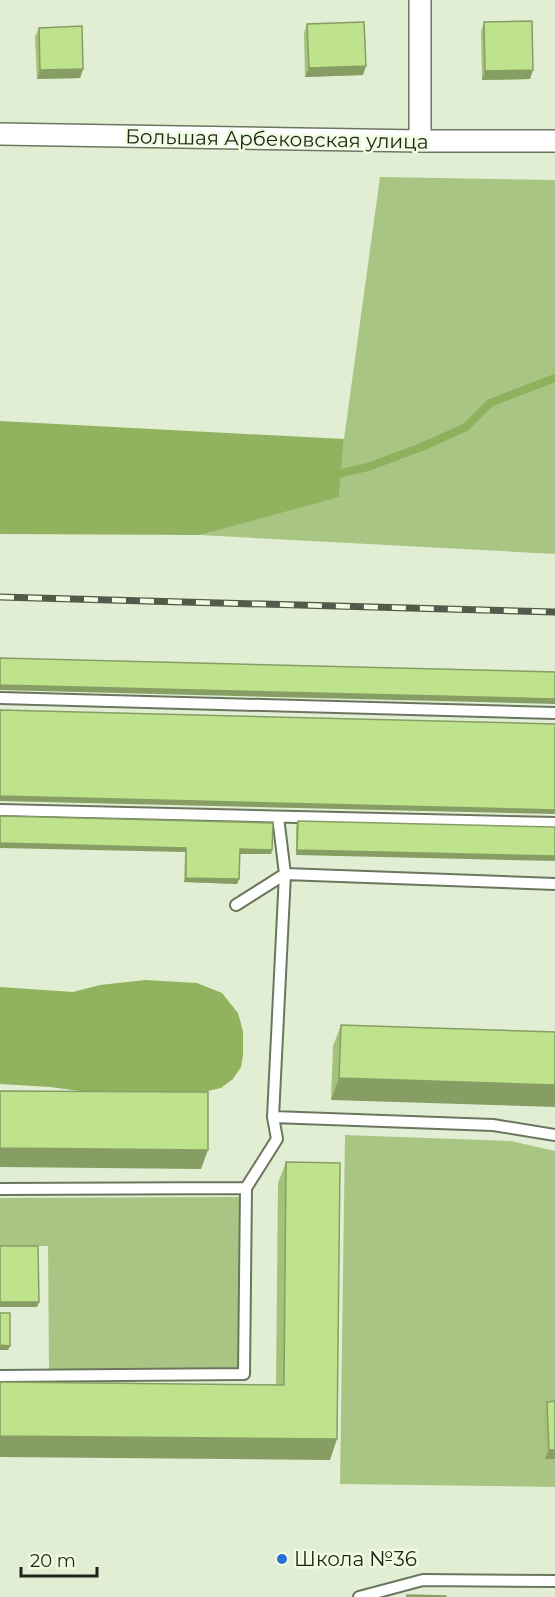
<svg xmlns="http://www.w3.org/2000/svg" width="555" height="1597" font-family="Montserrat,sans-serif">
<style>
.green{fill:#a9c584}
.forest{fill:#91b360}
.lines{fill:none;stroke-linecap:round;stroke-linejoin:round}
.stream{stroke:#8fb15d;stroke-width:8}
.service-casing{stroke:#6b765e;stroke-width:14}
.minor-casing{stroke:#6b765e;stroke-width:24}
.service{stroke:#fff;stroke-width:10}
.minor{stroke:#fff;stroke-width:21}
.rail-casing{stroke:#535a4c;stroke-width:7}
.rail{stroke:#effce0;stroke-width:4.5;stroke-dasharray:14;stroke-linecap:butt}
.wall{fill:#a4c279}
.shaded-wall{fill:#869e63}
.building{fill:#bfe28d;stroke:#869e63;stroke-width:1.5}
.poi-dot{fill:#2c6dda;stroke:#effce0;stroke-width:2}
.labels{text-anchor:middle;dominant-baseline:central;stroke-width:5;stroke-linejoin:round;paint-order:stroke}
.street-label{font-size:20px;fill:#1e2219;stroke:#effce0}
.poi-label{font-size:20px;fill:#1e2219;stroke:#effce0;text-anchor:start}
</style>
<rect width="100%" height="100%" fill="#e2eed3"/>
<path class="green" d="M 380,177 L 555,180 L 555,554 L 200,535 L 339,496 L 344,439 Z
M 345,1135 L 511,1141 L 555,1151 L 555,1487 L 340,1484 Z
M 240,1197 L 241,1369 L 49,1369 L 48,1246 L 0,1246 L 0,1198 Z"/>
<path class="forest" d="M 0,421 L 344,439 L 339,497 L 200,535 L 0,534 Z
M 145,980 L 197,983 L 222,993 L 238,1013 L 243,1031 L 243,1055 L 241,1067 L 233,1079 L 221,1088 L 195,1094 L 124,1097 L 50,1087 L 0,1084 L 0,987 L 73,992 L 100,985 Z"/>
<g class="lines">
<path class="stream" d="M 0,510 L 10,509 L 108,492 L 310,480 L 368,467 L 424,446 L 466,427 L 490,403 L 555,378"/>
<g class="service-casing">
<path id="service" d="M 0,698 L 555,713
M 0,810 L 555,823
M 236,905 L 285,874 L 555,884
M 273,1117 L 285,874 L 278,817
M 0,1189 L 246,1188
M 0,1376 L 244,1374 L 246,1188 L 277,1139 L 273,1117 L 493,1125 L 555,1135
M 359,1597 L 423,1580 L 555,1581"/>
</g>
<g class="minor-casing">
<path id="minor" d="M 420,0 L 420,141
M 0,134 L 420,141 L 555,141"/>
</g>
<use href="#service" class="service"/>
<use href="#minor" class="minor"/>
<g class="rail-casing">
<path id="rail" d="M 0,597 L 555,612"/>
</g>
<use href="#rail" class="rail"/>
</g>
<path class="wall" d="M 484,22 L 530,79 L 482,80 L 481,31 Z
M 307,24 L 363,75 L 305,77 L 304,33 Z
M 39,28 L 83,69 L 80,78 L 37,79 L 35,37 Z
M 0,816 L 272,850 L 271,854 L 240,854 L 239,879 L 237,884 L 184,882 L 185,852 Z
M 298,821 L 555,827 L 296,855 L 296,826 Z
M 341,1025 L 555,1032 L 331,1100 L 333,1046 Z
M 286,1162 L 330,1460 L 276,1385 L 278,1183 Z
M 555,1401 L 555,1459 L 545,1459 L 544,1411 L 547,1402 Z"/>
<path class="shaded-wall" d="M 366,66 L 363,75 L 305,77 L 309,68 Z
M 83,69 L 80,78 L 37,79 L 40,70 Z
M 533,70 L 530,79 L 482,80 L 485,71 Z
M 0,685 L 555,699 L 555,704 L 0,690 Z
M 0,796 L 555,810 L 555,814 L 0,801 Z
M 0,843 L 186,848 L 185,852 L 0,848 Z
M 240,849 L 272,850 L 271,854 L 238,854 Z
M 297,850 L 555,856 L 555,861 L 296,855 Z
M 186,878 L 239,879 L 237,884 L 184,882 Z
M 339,1078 L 555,1085 L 555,1107 L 331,1100 Z
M 0,1148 L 208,1150 L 201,1169 L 0,1167 Z
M 0,1302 L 39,1302 L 37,1307 L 0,1307 Z
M 0,1345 L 10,1346 L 8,1350 L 0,1350 Z
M 0,1436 L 337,1439 L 330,1460 L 0,1457 Z
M 549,1450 L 555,1450 L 555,1459 L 545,1459 Z"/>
<path class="building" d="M 532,21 L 533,70 L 485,71 L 484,22 Z
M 364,22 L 366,66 L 309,68 L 307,24 Z
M 82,26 L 83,69 L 40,70 L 39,28 Z
M 0,658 L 555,672 L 555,699 L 0,685 Z
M 0,710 L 555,724 L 555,810 L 0,796 Z
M 0,816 L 273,823 L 272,850 L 240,849 L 239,879 L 186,878 L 186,848 L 0,843 Z
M 298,821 L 555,827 L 555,856 L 297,850 Z
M 341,1025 L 555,1032 L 555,1085 L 339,1078 Z
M 0,1091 L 208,1092 L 208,1150 L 0,1148 Z
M 286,1162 L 340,1163 L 337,1439 L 0,1436 L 0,1382 L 284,1385 Z
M 0,1246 L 38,1246 L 39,1302 L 0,1302 Z
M 0,1313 L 10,1313 L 10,1346 L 0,1345 Z
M 555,1401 L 555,1450 L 549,1450 L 547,1402 Z
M 407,1595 L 446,1596 L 446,1597 L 407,1597 Z"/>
<circle class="poi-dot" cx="282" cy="1559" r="6"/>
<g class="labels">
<g class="street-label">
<text transform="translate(277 139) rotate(1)">Большая Арбековская улица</text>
</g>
<g class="poi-label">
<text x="294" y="1559">Школа №36</text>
</g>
</g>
<path d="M21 1567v9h76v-9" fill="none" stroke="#1e2219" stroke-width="3"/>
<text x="30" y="1567" font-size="18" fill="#1e2219" stroke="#effce0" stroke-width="4.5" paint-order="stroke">20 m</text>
</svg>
